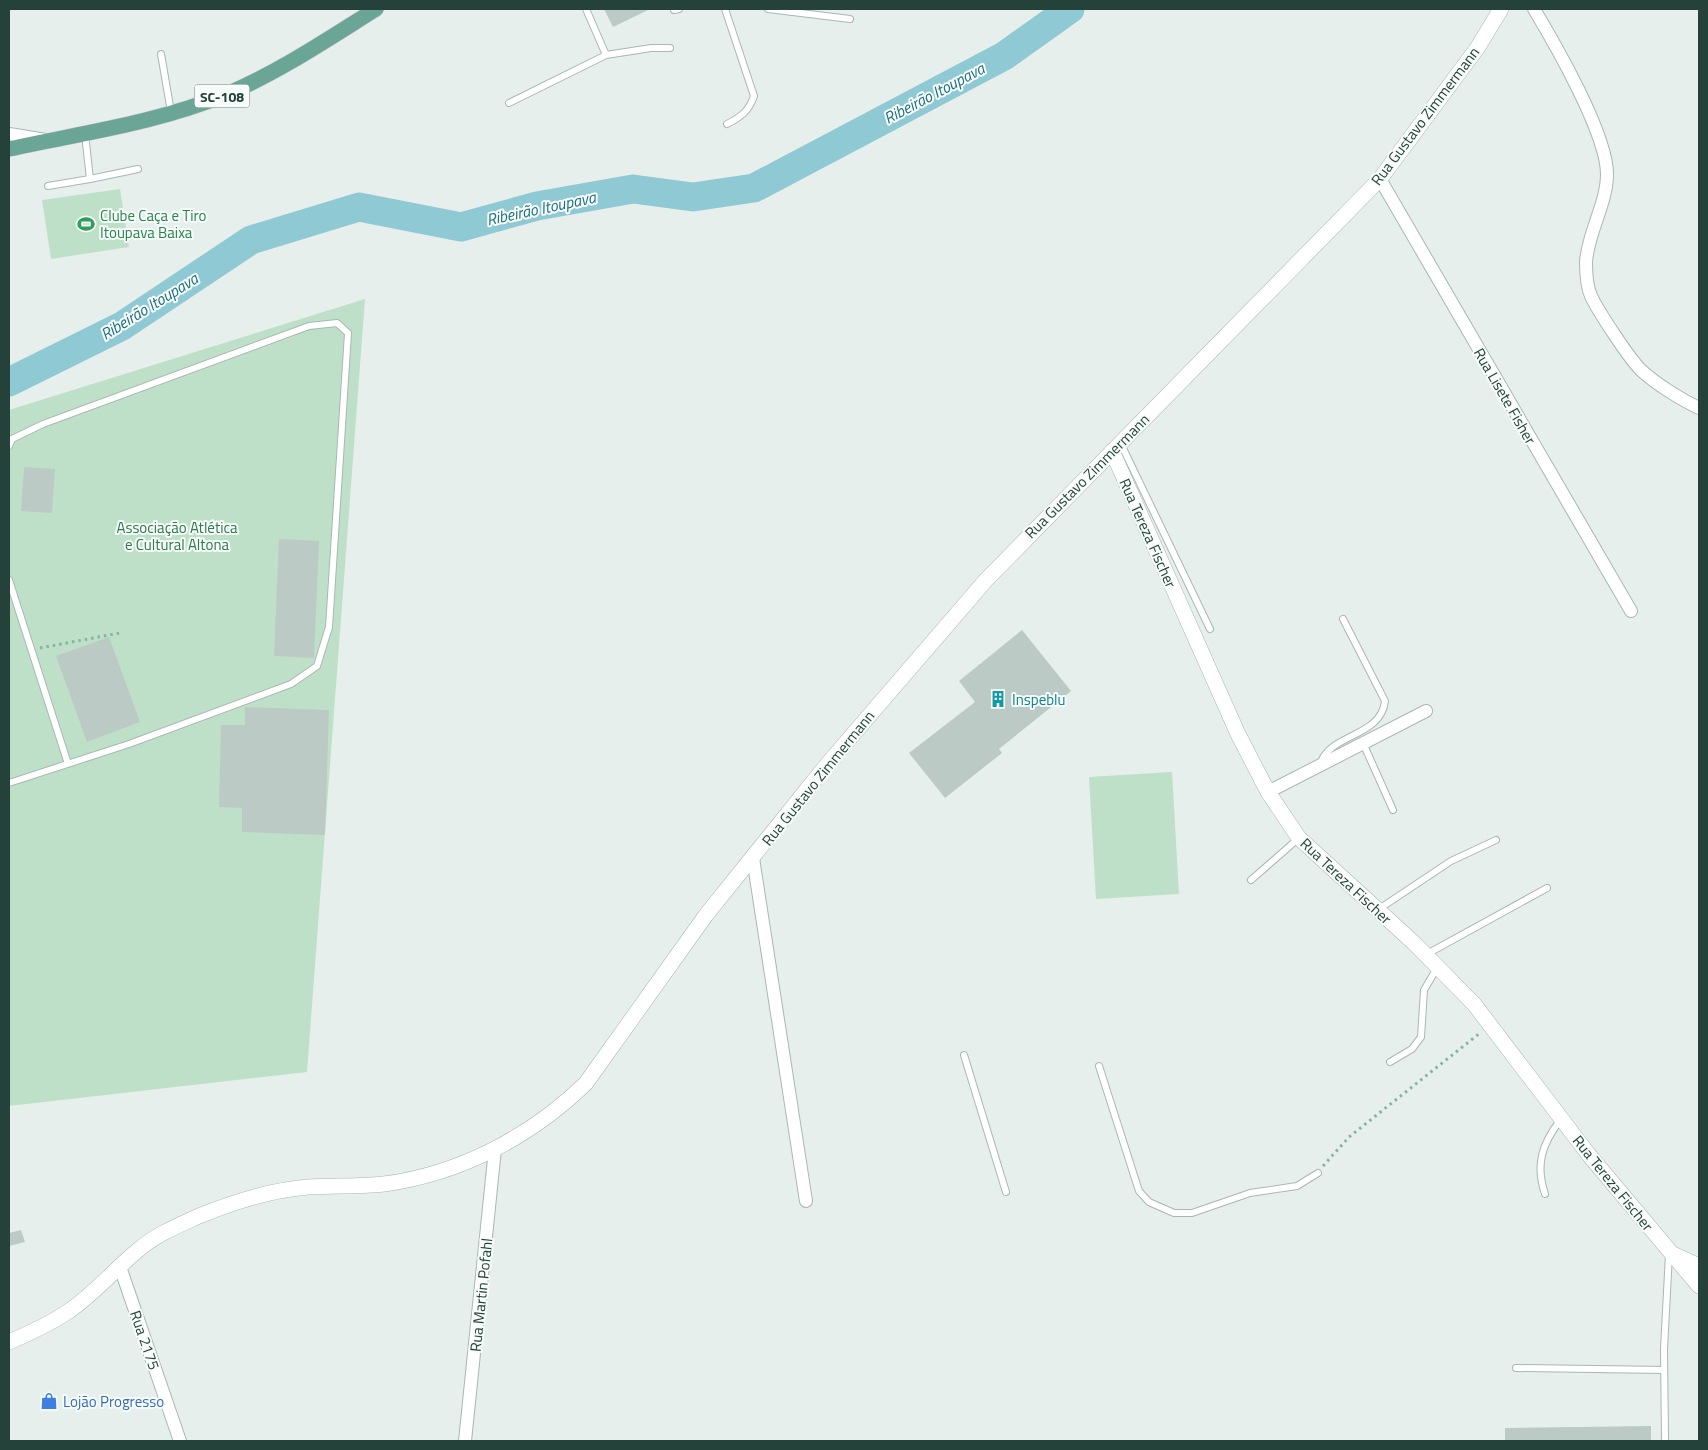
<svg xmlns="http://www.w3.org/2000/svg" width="1708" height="1450" font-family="'Titillium Web',sans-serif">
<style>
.green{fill:#bfe0c8}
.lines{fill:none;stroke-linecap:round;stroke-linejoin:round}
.river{stroke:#8ec9d4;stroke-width:29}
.building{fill:#bbcac4}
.service-casing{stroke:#a8b8b2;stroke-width:8}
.minor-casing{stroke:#a8b8b2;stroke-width:14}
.tertiary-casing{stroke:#a8b8b2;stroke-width:16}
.primary-casing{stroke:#c2cac8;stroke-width:16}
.path{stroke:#86b3a5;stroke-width:3;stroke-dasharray:2.5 4;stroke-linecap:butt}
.service{stroke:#fff;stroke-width:6}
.minor{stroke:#fff;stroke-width:12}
.tertiary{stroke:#fff;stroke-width:15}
.primary{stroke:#6aa596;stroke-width:15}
.labels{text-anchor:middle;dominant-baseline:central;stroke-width:4;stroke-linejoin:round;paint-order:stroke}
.shield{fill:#f7fbf9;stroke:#637a73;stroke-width:1}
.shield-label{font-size:14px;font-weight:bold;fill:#24423a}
.street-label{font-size:15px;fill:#24423a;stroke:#f7fbf9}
.leisure-label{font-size:15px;fill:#27864d;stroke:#f7fbf9;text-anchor:start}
.park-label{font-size:15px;fill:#2d7a4b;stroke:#f7fbf9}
.culture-label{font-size:15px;fill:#0d838f;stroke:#f7fbf9;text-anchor:start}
.shop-label{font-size:15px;fill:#366cbe;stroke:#f7fbf9;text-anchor:start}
.water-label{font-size:16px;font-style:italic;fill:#1c6f80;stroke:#f7fbf9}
</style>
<rect width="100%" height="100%" fill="#e6efeb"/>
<path class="green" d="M 120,189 L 129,247 L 51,259 L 42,200 Z
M 365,299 L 307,1072 L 9,1106 L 9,410 Z
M 1172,772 L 1179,894 L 1096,899 L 1089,777 Z"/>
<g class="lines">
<path class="river" d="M 9,382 L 122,326 L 251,240 L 359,207 L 461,227 L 537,206 L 633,189 L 693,197 L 754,188 L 1004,56 L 1070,9"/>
</g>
<path class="building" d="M 604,9 L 650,9 L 613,27 Z
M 24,467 L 55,469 L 52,513 L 21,511 Z
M 279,539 L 319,541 L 314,658 L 274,656 Z
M 1022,630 L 1071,691 L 999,749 L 1002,753 L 945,798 L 909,753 L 975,702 L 959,681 Z
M 109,637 L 140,722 L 87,742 L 56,656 Z
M 245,707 L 329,710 L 325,835 L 242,832 L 242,808 L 219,807 L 221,725 L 245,725 Z
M 21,1230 L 25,1242 L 9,1246 L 9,1233 Z
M 1651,1426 L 1651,1441 L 1505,1441 L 1505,1428 Z"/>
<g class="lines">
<g class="service-casing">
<path id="service" d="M 725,9 L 754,96 C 749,111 741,117 727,124
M 768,9 L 850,19
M 674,10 L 679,9
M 161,54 L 171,112
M 606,55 L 651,48 L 670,48
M 509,103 L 606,55 L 586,9
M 85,134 L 90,179 L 138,169
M 48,186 L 90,179
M 1121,444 L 1210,629
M 9,446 L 12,439 L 43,424 L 309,326 L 337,323 L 348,333 L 329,627 L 317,666 L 291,684 L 129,744 L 9,783
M 9,580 L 68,764
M 1363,743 L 1393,810
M 1321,762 C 1332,733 1381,737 1385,701 L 1343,619
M 1251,880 L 1299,838
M 1379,909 L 1451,861 L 1496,840
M 1427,954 L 1547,888
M 964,1055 L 1006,1192
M 1390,1062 L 1412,1049 L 1421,1037 L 1424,990 L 1437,968
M 1099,1066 L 1139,1191 L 1149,1202 L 1174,1213 L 1192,1213 L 1250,1193 L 1297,1186 L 1318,1173
M 1545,1194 C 1535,1164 1542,1144 1561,1119
M 1516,1368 L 1664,1370
M 1665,1441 L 1664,1349 L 1669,1254"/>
</g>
<g class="minor-casing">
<path id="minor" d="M 1534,9 C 1555,44 1607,134 1607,174 C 1607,204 1588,232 1586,262 C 1586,271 1587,287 1591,296 C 1598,311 1630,360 1642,371 C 1656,384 1682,400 1699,408
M 9,134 L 46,140
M 1380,179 L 1631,611
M 1268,792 L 1426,711
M 753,858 L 806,1201
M 120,1267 L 180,1441
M 465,1441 L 495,1149"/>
</g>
<g class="tertiary-casing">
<path id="tertiary" d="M 1112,451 L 1238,734 L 1268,792 L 1299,838 L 1414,943 L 1474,1004 L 1589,1155 L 1699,1286
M 1673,1254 L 1699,1266
M 9,1342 C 30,1333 50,1324 69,1311 C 94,1294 114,1270 137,1251 C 155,1235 177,1226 199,1216 C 233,1202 272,1190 308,1187 C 333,1185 359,1187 384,1184 C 460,1174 532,1136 586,1083 L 706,915 L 825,767 L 986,580 L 1380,179 L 1478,47 L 1501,9"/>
</g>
<g class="primary-casing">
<path id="primary" d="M 9,149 C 82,133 157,123 227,94 C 279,72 328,39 376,9"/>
</g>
<path class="path" d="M 40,648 L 120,633
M 1323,1166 L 1349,1137 L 1480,1033"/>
<use href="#service" class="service"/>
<use href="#minor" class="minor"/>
<use href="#tertiary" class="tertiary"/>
<use href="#primary" class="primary"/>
</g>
<defs>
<g id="stadium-bare" transform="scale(1.35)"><path d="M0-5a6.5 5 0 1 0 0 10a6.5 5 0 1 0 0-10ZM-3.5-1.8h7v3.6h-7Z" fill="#2e9e5b" stroke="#f7fbf9" stroke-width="2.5" paint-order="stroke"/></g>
<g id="building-bare" transform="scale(1.35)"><path d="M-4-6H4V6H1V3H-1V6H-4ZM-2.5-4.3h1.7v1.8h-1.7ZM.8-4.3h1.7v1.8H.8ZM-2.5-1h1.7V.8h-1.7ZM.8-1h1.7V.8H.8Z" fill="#0f9aa8" stroke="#f7fbf9" stroke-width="2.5" paint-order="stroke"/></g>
<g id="shop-bare" transform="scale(1.35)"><path d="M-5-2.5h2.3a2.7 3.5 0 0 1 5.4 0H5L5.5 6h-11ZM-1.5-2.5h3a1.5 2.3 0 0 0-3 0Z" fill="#3f7fe0" stroke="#f7fbf9" stroke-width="2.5" paint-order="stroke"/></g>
</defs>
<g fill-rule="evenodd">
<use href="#stadium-bare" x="86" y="224"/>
<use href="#building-bare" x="998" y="699"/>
<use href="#shop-bare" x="49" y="1401"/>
</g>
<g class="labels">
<rect class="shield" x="194.5" y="84.5" width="55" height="23" rx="4"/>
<g class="shield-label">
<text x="222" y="96">SC-108</text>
</g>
<g class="street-label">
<text transform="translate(1425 116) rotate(-53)">Rua Gustavo Zimmermann</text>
<text transform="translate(1505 396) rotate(60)">Rua Lisete Fisher</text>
<text transform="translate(1087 476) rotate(-45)">Rua Gustavo Zimmermann</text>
<text transform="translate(1148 533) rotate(66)">Rua Tereza Fischer</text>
<text transform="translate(818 778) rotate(-51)">Rua Gustavo Zimmermann</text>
<text transform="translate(1346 881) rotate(43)">Rua Tereza Fischer</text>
<text transform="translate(1613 1183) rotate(51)">Rua Tereza Fischer</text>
<text transform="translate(481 1295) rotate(-84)">Rua Martin Pofahl</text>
<text transform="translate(145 1340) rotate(71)">Rua 2175</text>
</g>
<g class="leisure-label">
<text x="100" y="215">Clube Caça e Tiro<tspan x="100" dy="17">Itoupava Baixa</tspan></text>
</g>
<g class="park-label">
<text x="177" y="527">Associação Atlética<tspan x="177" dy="17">e Cultural Altona</tspan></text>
</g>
<g class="culture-label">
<text x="1012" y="699">Inspeblu</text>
</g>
<g class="shop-label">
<text x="63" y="1401">Lojão Progresso</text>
</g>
<g class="water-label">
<text transform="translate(934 93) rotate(-28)">Ribeirão Itoupava</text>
<text transform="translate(541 208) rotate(-12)">Ribeirão Itoupava</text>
<text transform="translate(149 306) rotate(-32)">Ribeirão Itoupava</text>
</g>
</g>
<rect width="1708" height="1450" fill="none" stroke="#24423a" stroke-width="20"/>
</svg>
